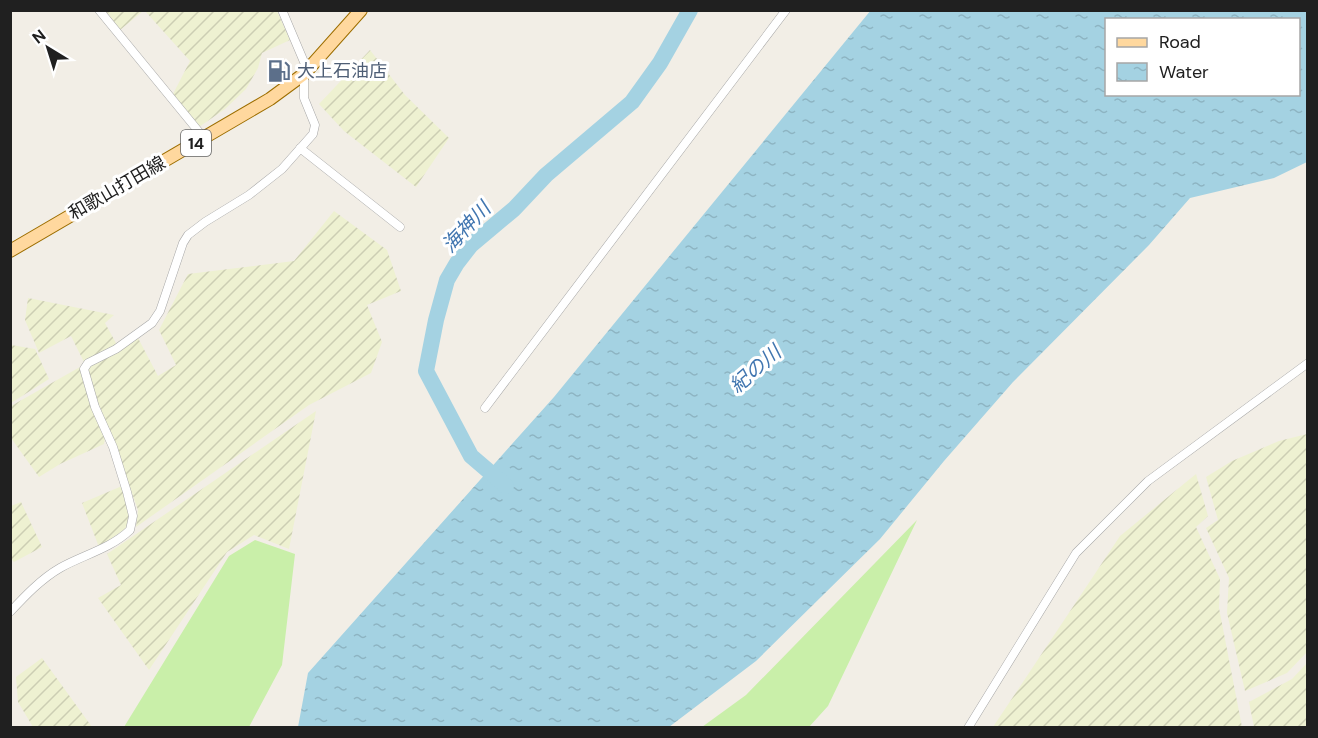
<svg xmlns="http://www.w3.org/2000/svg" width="1318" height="738" font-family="'DM Sans','Noto Sans JP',sans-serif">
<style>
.farmland{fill:url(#farmland-furrows)}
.grass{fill:#c9efa9}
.water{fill:url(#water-ripples);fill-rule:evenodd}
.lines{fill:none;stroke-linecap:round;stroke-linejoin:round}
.river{stroke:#a4d2e2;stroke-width:16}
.street-casing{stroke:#a7a7a7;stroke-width:9}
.primary-casing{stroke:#9d6e00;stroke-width:14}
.street{stroke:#fff;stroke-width:8}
.primary{stroke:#ffd89e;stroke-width:12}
.labels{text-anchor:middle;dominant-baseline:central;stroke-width:6;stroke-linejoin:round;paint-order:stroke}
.shield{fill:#fff;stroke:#636363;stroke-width:1.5}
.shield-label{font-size:16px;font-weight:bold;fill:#202020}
.service-label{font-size:18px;fill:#4e5e75;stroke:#fff;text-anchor:start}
.street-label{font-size:18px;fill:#202020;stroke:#fff}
.water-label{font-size:20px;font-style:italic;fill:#4176b0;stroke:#fff}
</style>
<defs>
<pattern id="farmland-furrows" width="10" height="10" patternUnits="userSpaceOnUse" patternTransform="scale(1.5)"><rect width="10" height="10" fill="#eef1d1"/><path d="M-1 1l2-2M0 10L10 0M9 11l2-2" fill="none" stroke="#ccceb3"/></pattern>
<pattern id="water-ripples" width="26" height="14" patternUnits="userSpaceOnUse" patternTransform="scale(1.5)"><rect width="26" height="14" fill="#a4d2e2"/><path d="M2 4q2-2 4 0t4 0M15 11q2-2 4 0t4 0" fill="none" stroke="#8db4c2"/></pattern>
</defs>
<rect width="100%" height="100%" fill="#f2eee6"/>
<path class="farmland" d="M 106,11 L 143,11 L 120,30 Z
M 145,11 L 277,11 L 290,40 L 262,53 L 258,68 L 246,89 L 225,109 L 199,127 L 173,94 L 190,61 Z
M 370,50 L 405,95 L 449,138 L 416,187 L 344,131 L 319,104 Z
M 334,211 L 387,250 L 401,291 L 367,305 L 382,342 L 371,373 L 309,405 L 136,527 L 138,510 L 113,440 L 89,380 L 89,367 L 138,338 L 158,376 L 176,365 L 159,330 L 188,274 L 294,261 Z
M 28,298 L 114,315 L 105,323 L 117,345 L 84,362 L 71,336 L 39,353 L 25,320 Z
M 11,345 L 35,349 L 49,379 L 11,403 Z
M 80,367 L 82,378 L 105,439 L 104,444 L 60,464 L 39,477 L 11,438 L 11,406 Z
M 316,411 L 289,549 L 254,535 L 227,552 L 149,670 L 98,598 L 121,585 L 107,554 Z
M 1307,434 L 1307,652 L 1287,673 L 1245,691 L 1227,613 L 1229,578 L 1206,528 L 1218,520 L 1206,477 L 1232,461 L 1279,441 Z
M 1196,474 L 1208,516 L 1196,527 L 1220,579 L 1219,608 L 1242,727 L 993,727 L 1120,536 Z
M 122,486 L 130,517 L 128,527 L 99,547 L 82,503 Z
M 21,502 L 42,547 L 14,562 L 11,559 L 11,506 Z
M 42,658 L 92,727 L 33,727 L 18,702 L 16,677 Z
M 1307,663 L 1307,727 L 1254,727 L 1249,702 L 1292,679 Z"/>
<path class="grass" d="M 917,520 L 828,706 L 809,727 L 702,727 L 746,695 Z
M 255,540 L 295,554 L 282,665 L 249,727 L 124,727 L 229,556 Z"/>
<path class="water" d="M 871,10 L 1307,11 L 1307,162 L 1274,178 L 1190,198 L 1149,245 L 1013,382 L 944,461 L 880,539 L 756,661 L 669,727 L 298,727 L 308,673 L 554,397 ZM 1106,20 L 1298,20 L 1298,94 L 1106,94 Z"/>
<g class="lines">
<path class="river" d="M 506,486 L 471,456 L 426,371 L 436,320 L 447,280 L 457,263 L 471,245 L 514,209 L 546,175 L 632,102 L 660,63 L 690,10"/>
<g class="street-casing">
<path id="street" d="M 99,10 L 204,138
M 282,10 L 307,69
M 300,148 L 400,227
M 485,408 L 786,10
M 10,612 C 25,596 41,579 60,568 C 83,555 110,549 130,530 L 133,516 L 127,492 L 113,447 L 95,407 L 84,369 L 88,363 L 116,349 L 152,323 L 160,311 L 183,243 L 188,235 L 205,222 L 249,195 L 282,169 L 313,134 L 315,125 L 304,98 L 304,74
M 968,728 L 1076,553 L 1148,481 L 1308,363"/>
</g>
<g class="primary-casing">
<path id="primary" d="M 10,251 L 270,99 L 304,74 L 361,10"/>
</g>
<use href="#street" class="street"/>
<use href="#primary" class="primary"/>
</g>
<defs>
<g id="fuel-bare" transform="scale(1.8)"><path d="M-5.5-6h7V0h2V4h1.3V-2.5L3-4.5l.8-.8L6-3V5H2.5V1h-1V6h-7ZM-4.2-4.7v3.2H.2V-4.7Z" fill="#5c6f8a" stroke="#fff" stroke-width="2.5" paint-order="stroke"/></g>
</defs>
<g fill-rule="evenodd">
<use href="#fuel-bare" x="279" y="71"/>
</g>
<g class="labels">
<rect class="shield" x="181" y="130" width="30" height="26" rx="4.5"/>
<g class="shield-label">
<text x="196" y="143">14</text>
</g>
<g class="service-label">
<text x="297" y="71">大上石油店</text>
</g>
<g class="street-label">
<text transform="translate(117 188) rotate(-30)">和歌山打田線</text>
</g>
<g class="water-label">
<text transform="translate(466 227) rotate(-47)">海神川</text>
<text transform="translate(755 369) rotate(-41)">紀の川</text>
</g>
</g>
<rect width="1318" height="738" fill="none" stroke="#202020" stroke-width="24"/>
<rect x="1105" y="18" width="195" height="78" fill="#ffffff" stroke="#a6a6a6" stroke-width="1.5"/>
<rect x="1117" y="38" width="30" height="9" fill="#ffd89e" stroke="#a6a6a6" stroke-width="1.5"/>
<text x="1159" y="48" font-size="18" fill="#202020">Road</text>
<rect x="1117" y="63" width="30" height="18" fill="url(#water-ripples)" stroke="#a6a6a6" stroke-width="1.5"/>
<text x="1159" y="78" font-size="18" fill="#202020">Water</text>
<g transform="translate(48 48) rotate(322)" stroke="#ffffff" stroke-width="4.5" paint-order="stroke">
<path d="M0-4.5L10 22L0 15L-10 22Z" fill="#202020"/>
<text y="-9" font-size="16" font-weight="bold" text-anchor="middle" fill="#202020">N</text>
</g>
</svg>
